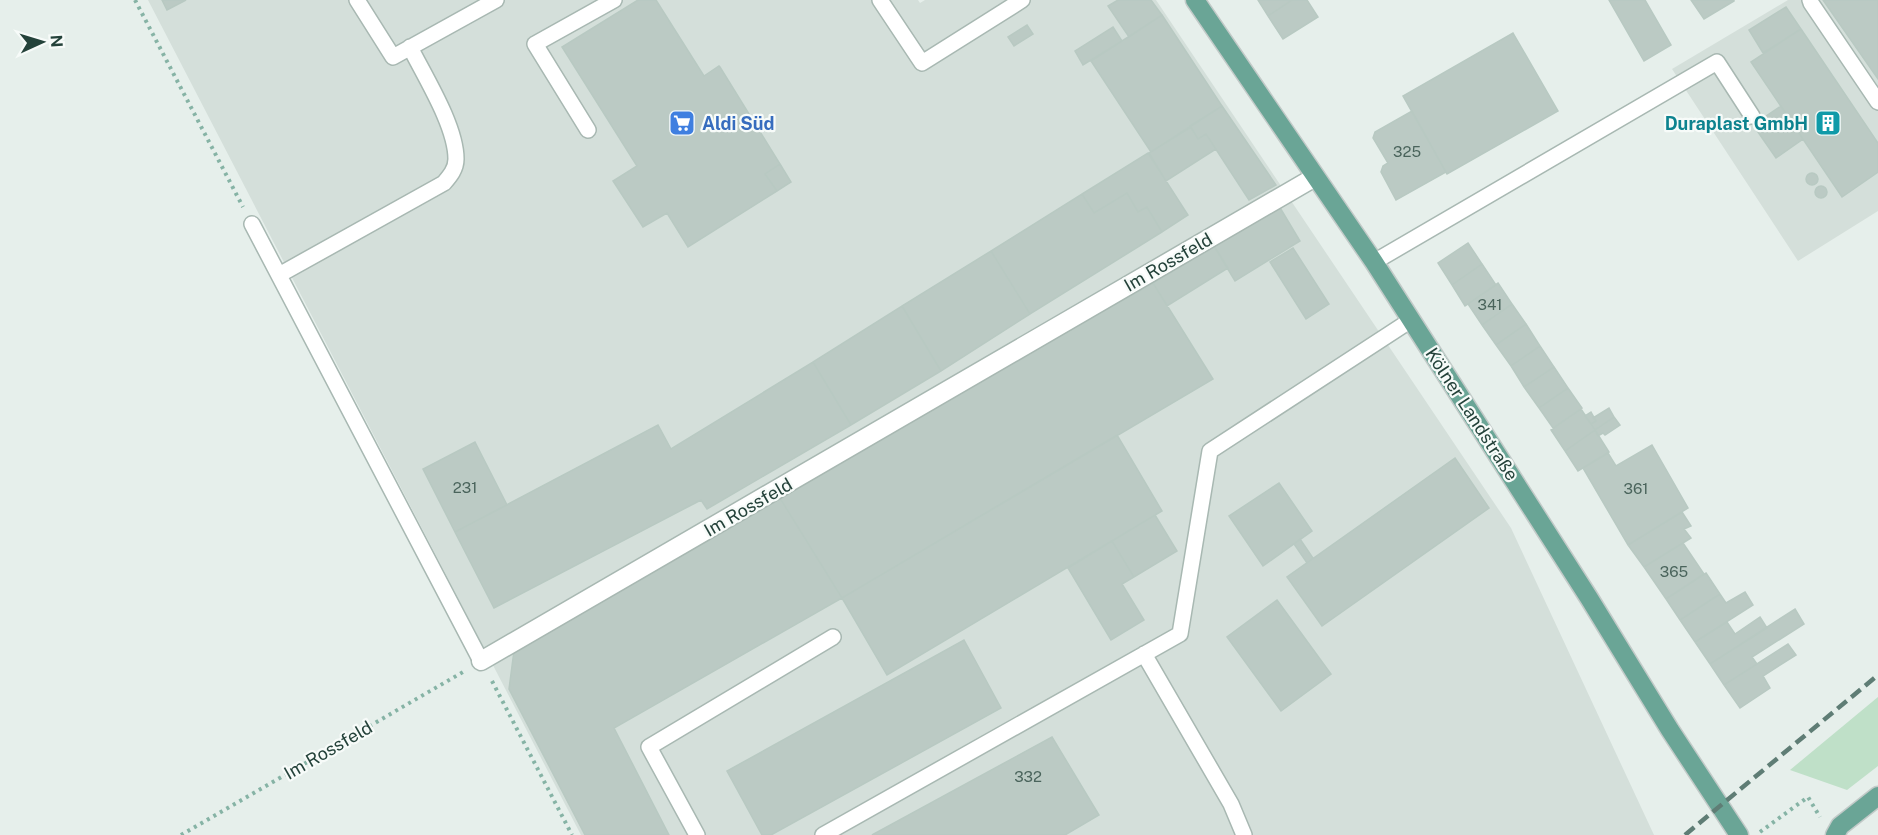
<svg xmlns="http://www.w3.org/2000/svg" width="1878" height="835" font-family="'Public Sans',sans-serif">
<style>
.built{fill:#d4dfda}
.green{fill:#bfe0c8}
.building{fill:#bbcac4;stroke:#b8c9c2;stroke-width:1.5}
.lines{fill:none;stroke-linecap:round;stroke-linejoin:round}
.service-casing{stroke:#a8b8b2;stroke-width:18}
.minor-casing{stroke:#a8b8b2;stroke-width:21}
.primary-casing{stroke:#c2cac8;stroke-width:21}
.path{stroke:#86b3a5;stroke-width:4;stroke-dasharray:3 4.5;stroke-linecap:butt}
.service{stroke:#fff;stroke-width:15}
.minor{stroke:#fff;stroke-width:18}
.primary{stroke:#6aa596;stroke-width:18}
.rail{stroke:#5f7d75;stroke-width:4.5;stroke-dasharray:12 6;stroke-linecap:butt}
.labels{text-anchor:middle;dominant-baseline:central;stroke-width:4.5;stroke-linejoin:round;paint-order:stroke}
.number-label{font-size:15px;fill:#4a645c}
.shop-label{font-size:18px;font-weight:bold;fill:#366cbe;stroke:#f7fbf9;text-anchor:start}
.culture-label{font-size:18px;font-weight:bold;fill:#0d838f;stroke:#f7fbf9;text-anchor:end}
.street-label{font-size:18px;fill:#24423a;stroke:#f7fbf9}
</style>
<rect width="100%" height="100%" fill="#e6efeb"/>
<path class="built" d="M 148,0 L 918,0 L 920,3 L 925,0 L 1156,0 L 1511,528 L 1654,835 L 581,835 Z
M 1788,0 L 1878,0 L 1878,211 L 1798,261 L 1672,69 Z"/>
<path class="green" d="M 1878,697 L 1878,766 L 1847,790 L 1790,770 Z"/>
<path class="building" d="M 162,0 L 186,0 L 167,10 Z
M 638,0 L 656,0 L 704,76 L 719,66 L 720,67 L 780,164 L 765,174 L 777,191 L 688,247 L 667,213 L 643,227 L 613,181 L 637,166 L 562,47 Z
M 1118,0 L 1151,0 L 1162,15 L 1129,37 L 1108,6 Z
M 1258,0 L 1292,0 L 1268,16 Z
M 1292,0 L 1307,0 L 1318,17 L 1283,39 L 1268,16 Z
M 1609,0 L 1645,0 L 1671,45 L 1644,61 Z
M 1691,0 L 1734,0 L 1734,1 L 1704,19 Z
M 1823,0 L 1878,0 L 1878,79 Z
M 1786,7 L 1801,29 L 1763,53 L 1749,30 Z
M 1162,15 L 1222,106 L 1151,152 L 1091,61 Z
M 1027,25 L 1033,34 L 1014,46 L 1008,37 Z
M 1113,27 L 1122,41 L 1083,65 L 1075,51 Z
M 1801,29 L 1878,143 L 1878,172 L 1842,197 L 1751,62 Z
M 1513,33 L 1558,111 L 1447,174 L 1403,96 Z
M 1222,106 L 1276,185 L 1249,200 L 1206,134 L 1198,139 L 1190,126 Z
M 1781,106 L 1803,139 L 1776,158 L 1753,125 Z
M 1412,111 L 1446,172 L 1396,200 L 1381,172 L 1383,166 L 1388,163 L 1373,138 L 1375,132 Z
M 1191,127 L 1198,139 L 1206,134 L 1216,149 L 1166,181 L 1149,153 Z
M 1148,153 L 1188,215 L 1162,232 L 1147,207 L 1138,212 L 1127,193 L 1094,213 L 1082,194 Z
M 780,164 L 791,182 L 777,191 L 765,174 Z
M1806 179a6 6 0 1 1 12 0a6 6 0 1 1-12 0Z
M1815 192a6 6 0 1 1 12 0a6 6 0 1 1-12 0Z
M 1127,193 L 1138,212 L 1147,207 L 1162,232 L 1030,314 L 991,251 L 1082,194 L 1094,213 Z
M 1279,206 L 1300,241 L 1235,281 L 1214,246 Z
M 1468,243 L 1482,264 L 1452,285 L 1438,263 Z
M 1214,246 L 1228,268 L 1167,306 L 1153,283 Z
M 1293,248 L 1329,304 L 1306,319 L 1270,262 Z
M 991,251 L 1030,314 L 941,371 L 902,306 Z
M 1482,264 L 1496,285 L 1465,306 L 1452,285 Z
M 1153,283 L 1213,379 L 842,598 L 778,495 Z
M 1498,283 L 1512,304 L 1482,325 L 1468,304 Z
M 1512,304 L 1526,324 L 1496,345 L 1482,325 Z
M 902,306 L 941,371 L 851,425 L 813,362 Z
M 1526,324 L 1540,346 L 1511,366 L 1496,345 Z
M 1540,346 L 1554,367 L 1524,387 L 1511,366 Z
M 813,362 L 851,425 L 707,509 L 701,500 L 494,608 L 455,532 L 658,425 L 671,449 Z
M 1554,367 L 1568,388 L 1539,408 L 1524,387 Z
M 1568,388 L 1582,408 L 1553,428 L 1539,408 Z
M 1609,408 L 1614,417 L 1595,430 L 1591,424 L 1596,421 L 1593,418 Z
M 1581,409 L 1595,430 L 1565,451 L 1551,430 Z
M 1591,412 L 1596,421 L 1591,424 L 1585,416 Z
M 1614,417 L 1620,425 L 1605,435 L 1603,433 L 1598,436 L 1595,430 Z
M 1595,430 L 1609,452 L 1578,471 L 1565,451 Z
M 1117,435 L 1162,511 L 887,675 L 842,598 Z
M 475,442 L 507,505 L 455,532 L 423,469 Z
M 1652,445 L 1688,508 L 1628,545 L 1583,468 L 1608,453 L 1616,466 Z
M 1455,458 L 1489,508 L 1322,626 L 1287,577 Z
M 1279,483 L 1312,531 L 1263,566 L 1229,516 Z
M 778,495 L 842,598 L 614,728 L 669,835 L 585,835 L 509,689 L 514,651 Z
M 1682,512 L 1691,526 L 1684,529 L 1691,538 L 1644,567 L 1628,545 Z
M 1155,515 L 1177,551 L 1134,577 L 1112,541 Z
M 1300,539 L 1313,558 L 1307,563 L 1294,544 Z
M 1112,541 L 1134,577 L 1122,584 L 1144,620 L 1111,640 L 1068,568 Z
M 1683,543 L 1704,574 L 1666,599 L 1644,567 Z
M 1706,573 L 1720,594 L 1680,620 L 1666,599 Z
M 1745,592 L 1753,605 L 1695,642 L 1680,620 L 1720,594 L 1726,603 Z
M 1277,600 L 1331,674 L 1281,711 L 1227,637 Z
M 1795,609 L 1804,624 L 1752,657 L 1757,664 L 1724,685 L 1710,664 Z
M 1760,617 L 1767,628 L 1710,664 L 1695,642 L 1727,622 L 1735,634 Z
M 964,640 L 1001,708 L 771,835 L 762,835 L 727,771 Z
M 1788,644 L 1796,655 L 1763,676 L 1770,688 L 1740,708 L 1724,685 Z
M 1052,737 L 1099,815 L 1065,835 L 872,835 Z"/>
<g class="lines">
<g class="service-casing">
<path id="service" d="M 357,0 L 393,57 L 496,0
M 880,0 L 922,63 L 1022,0
M 1810,0 L 1811,3 L 1878,102
M 588,130 L 535,44 L 614,0
M 252,224 L 481,661
M 1374,262 L 1717,62 L 1752,116
M 279,275 L 444,183 C 450,176 456,169 456,159 C 456,126 425,77 410,47
M 1144,654 L 1231,804 L 1244,835
M 697,835 L 649,747 L 833,637
M 823,835 L 1180,634 L 1210,451 L 1411,320"/>
</g>
<g class="minor-casing">
<path id="minor" d="M 481,661 L 1315,177"/>
</g>
<g class="primary-casing">
<path id="primary" d="M 1195,0 L 1374,262 L 1589,598 L 1670,730 L 1739,835
M 1835,835 L 1840,826 L 1878,796"/>
</g>
<path class="path" d="M 135,0 L 243,207
M 492,681 L 572,835
M 1760,832 L 1808,797 L 1820,817
M 181,835 L 463,672"/>
<use href="#service" class="service"/>
<use href="#minor" class="minor"/>
<use href="#primary" class="primary"/>
<path class="rail" d="M 1685,835 L 1878,675"/>
</g>
<defs>
<g id="supermarket-square" transform="scale(1.35)"><rect x="-9" y="-9" width="18" height="18" rx="4" fill="#3f7fe0" stroke="#f7fbf9"/><path d="M-6-5.5h2.5l.6 2H6L4.5 2H-2.5L-4.4-4H-6ZM-1.5 3.2a1.3 1.3 0 1 0 .1 0ZM3 3.2a1.3 1.3 0 1 0 .1 0Z" fill="#fff"/></g>
<g id="building-square" transform="scale(1.35)"><rect x="-9" y="-9" width="18" height="18" rx="4" fill="#0f9aa8" stroke="#f7fbf9"/><path d="M-4-6H4V6H1V3H-1V6H-4ZM-2.5-4.3h1.7v1.8h-1.7ZM.8-4.3h1.7v1.8H.8ZM-2.5-1h1.7V.8h-1.7ZM.8-1h1.7V.8H.8Z" fill="#fff"/></g>
</defs>
<g fill-rule="evenodd">
<use href="#supermarket-square" x="682" y="123"/>
<use href="#building-square" x="1828" y="123"/>
</g>
<g class="labels">
<g class="number-label">
<text x="1407" y="151">325</text>
<text x="1490" y="304">341</text>
<text x="465" y="487">231</text>
<text x="1636" y="488">361</text>
<text x="1674" y="571">365</text>
<text x="1028" y="776">332</text>
</g>
<g class="shop-label">
<text x="702" y="123">Aldi Süd</text>
</g>
<g class="culture-label">
<text x="1808" y="123">Duraplast GmbH</text>
</g>
<g class="street-label">
<text transform="translate(1168 262) rotate(-30)">Im Rossfeld</text>
<text transform="translate(1472 414) rotate(57)">Kölner Landstraße</text>
<text transform="translate(748 507) rotate(-30)">Im Rossfeld</text>
<text transform="translate(328 750) rotate(-30)">Im Rossfeld</text>
</g>
</g>
<g transform="translate(42 42) rotate(86)" stroke="#f7fbf9" stroke-width="4.5" paint-order="stroke">
<path d="M0-4.5L10 22L0 15L-10 22Z" fill="#24423a"/>
<text y="-9" font-size="16" font-weight="bold" text-anchor="middle" fill="#24423a">N</text>
</g>
</svg>
